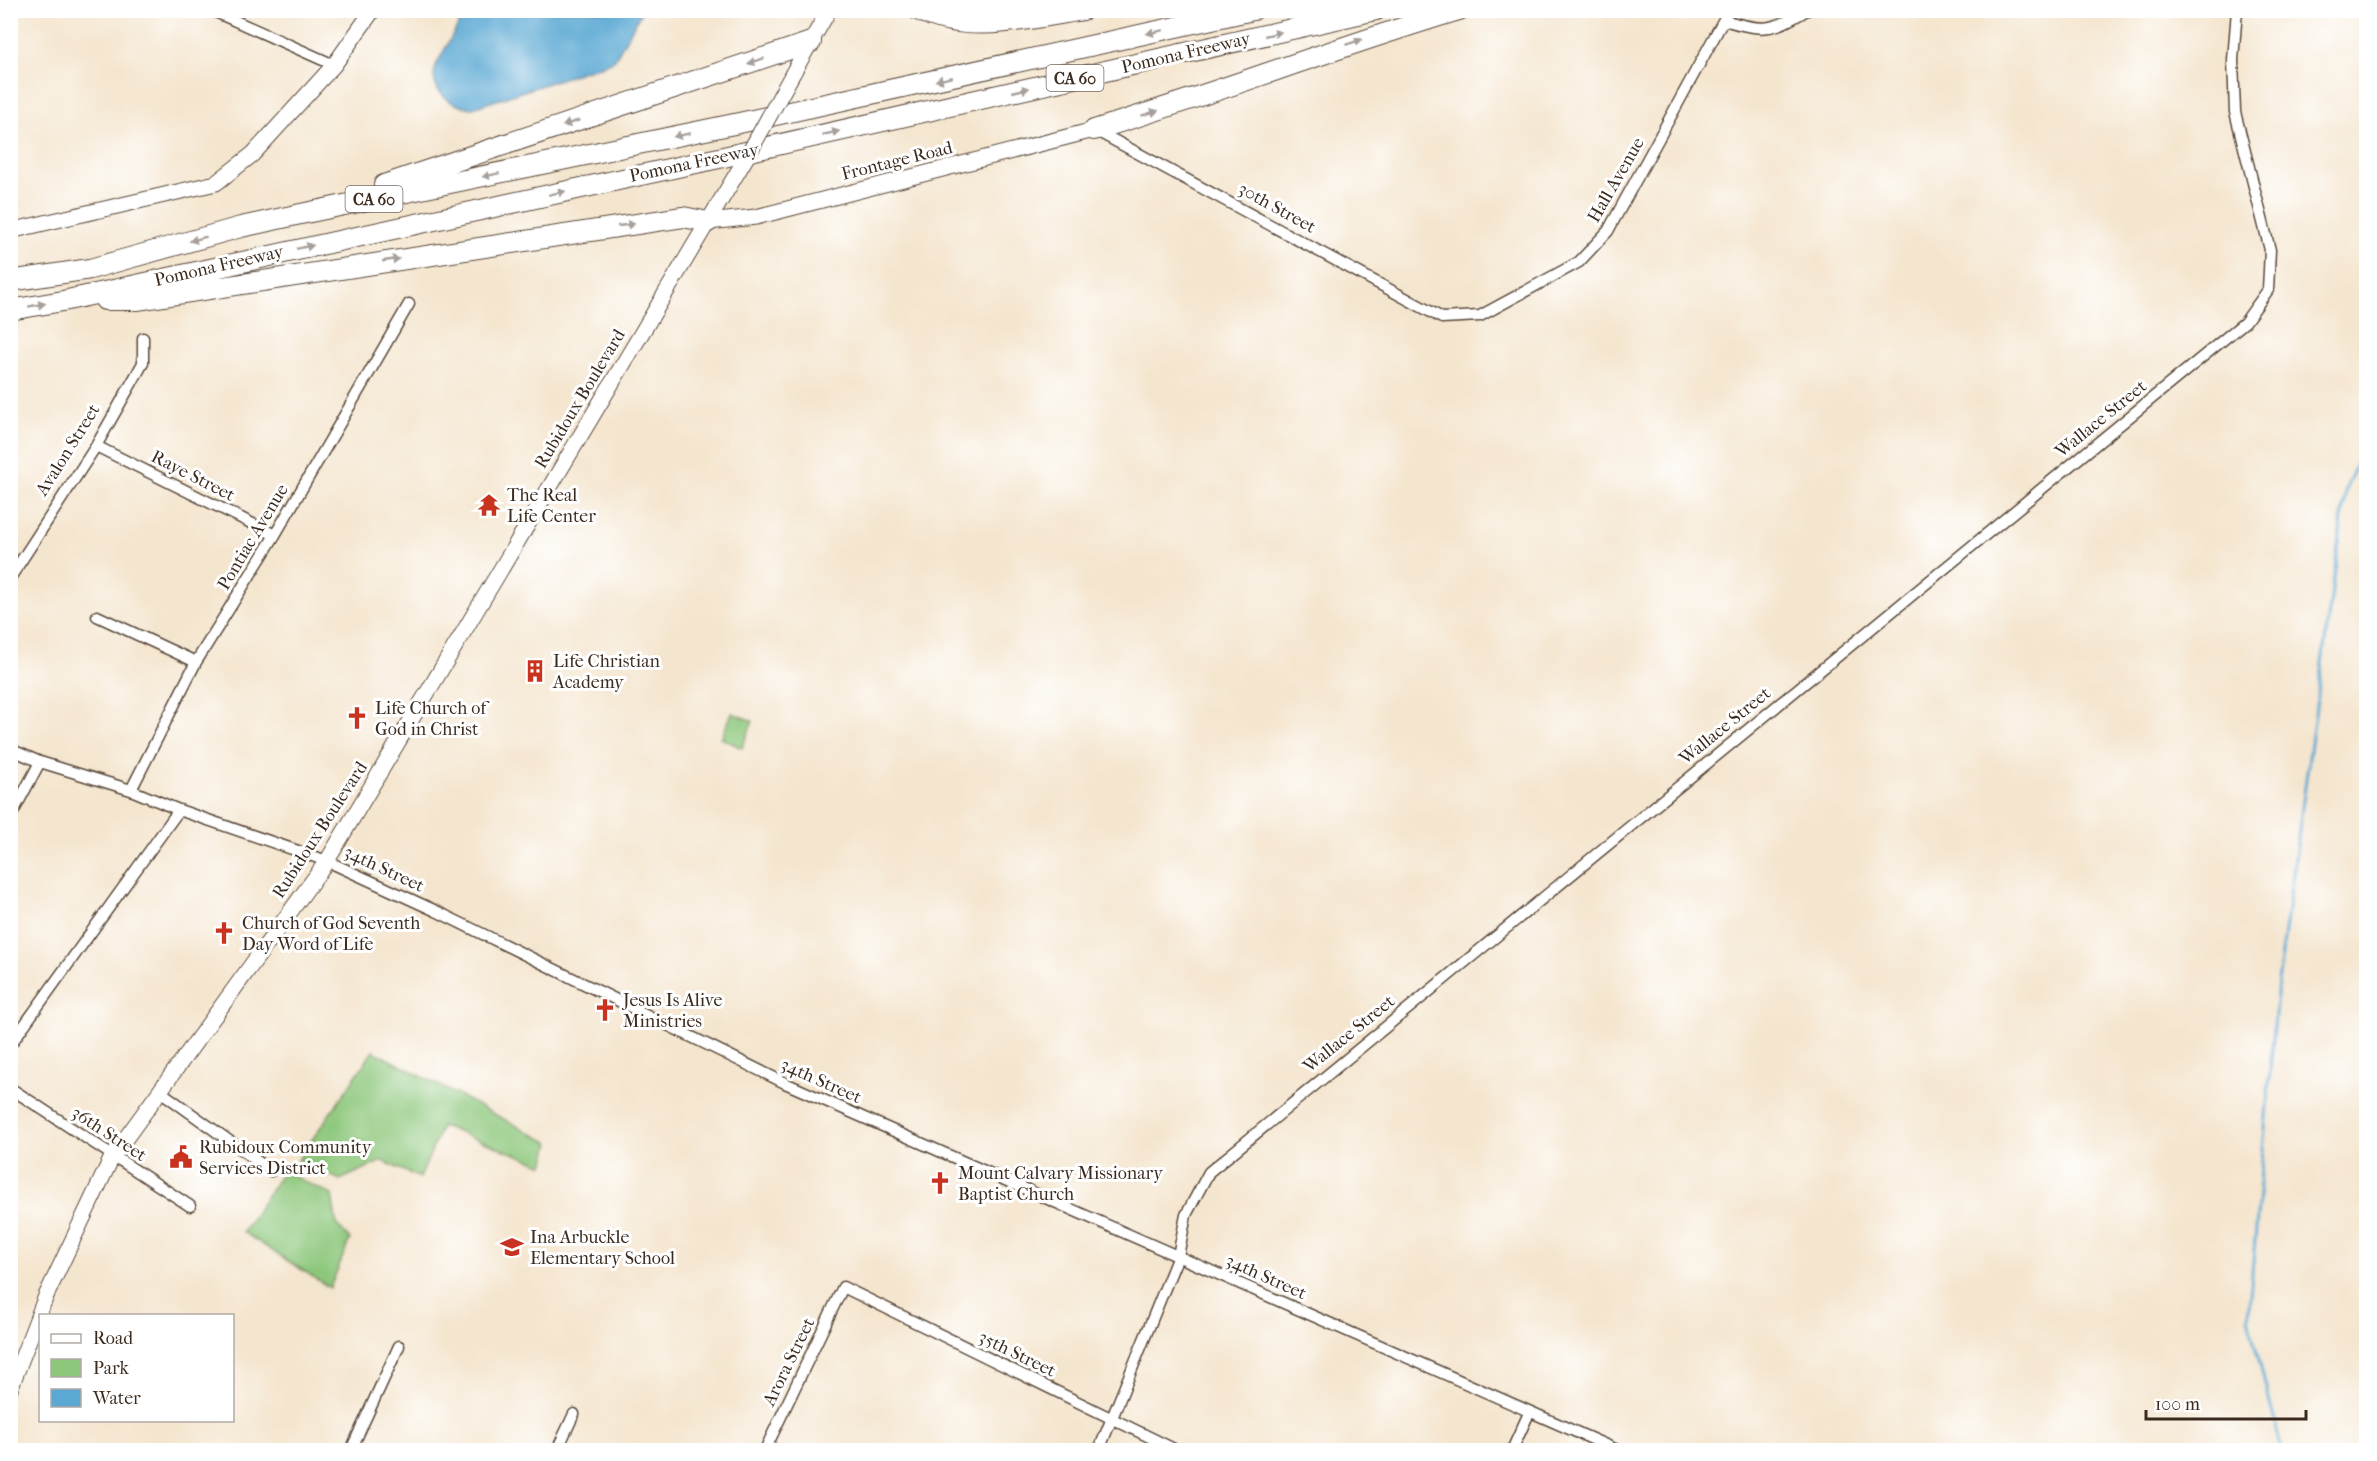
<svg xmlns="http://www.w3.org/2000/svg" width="2377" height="1461" font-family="'IM FELL French Canon',serif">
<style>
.green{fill:#8dc77b;stroke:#64784c;stroke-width:1.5}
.water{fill:#5aa8d3;stroke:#4a6978;stroke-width:1.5}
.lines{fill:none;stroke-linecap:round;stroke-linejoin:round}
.stream{stroke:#5aa8d3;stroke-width:3}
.street-casing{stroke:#574638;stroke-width:13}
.secondary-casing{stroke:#574638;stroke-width:17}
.highway-casing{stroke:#574638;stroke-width:22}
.street{stroke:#fff;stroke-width:10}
.secondary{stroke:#fff;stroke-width:15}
.highway{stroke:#fff;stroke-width:20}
.secondary-bridge-casing{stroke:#574638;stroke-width:17;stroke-linecap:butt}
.secondary-bridge{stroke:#fff;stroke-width:15}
.oneway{fill:#a79f9a}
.labels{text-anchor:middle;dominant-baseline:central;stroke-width:6;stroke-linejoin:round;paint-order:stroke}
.shield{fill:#fff;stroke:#766a62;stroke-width:1.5}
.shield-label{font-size:16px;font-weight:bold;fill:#3b2a1e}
.street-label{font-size:18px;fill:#3b2a1e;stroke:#fff}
.poi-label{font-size:18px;fill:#3b2a1e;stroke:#fff;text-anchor:start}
</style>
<rect width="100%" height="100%" fill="#fff"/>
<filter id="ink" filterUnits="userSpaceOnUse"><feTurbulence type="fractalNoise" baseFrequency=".0167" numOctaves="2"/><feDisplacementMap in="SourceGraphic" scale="12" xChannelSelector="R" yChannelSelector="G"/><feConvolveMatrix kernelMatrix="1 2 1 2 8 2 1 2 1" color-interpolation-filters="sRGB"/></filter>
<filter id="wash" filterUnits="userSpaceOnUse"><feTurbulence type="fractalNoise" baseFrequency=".008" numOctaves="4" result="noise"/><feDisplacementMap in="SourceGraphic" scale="24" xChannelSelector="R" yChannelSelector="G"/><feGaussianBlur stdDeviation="1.35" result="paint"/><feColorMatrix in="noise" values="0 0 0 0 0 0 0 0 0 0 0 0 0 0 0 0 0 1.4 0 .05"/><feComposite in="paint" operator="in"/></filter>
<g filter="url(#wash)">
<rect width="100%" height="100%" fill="#f4e5ce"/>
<path class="green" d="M 732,713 L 753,721 L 742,748 L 721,738 Z
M 373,1051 L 550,1143 L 544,1165 L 442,1126 L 420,1178 L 382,1161 L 340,1180 L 298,1160 Z
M 283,1171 L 332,1195 L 337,1225 L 350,1239 L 330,1288 L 243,1232 Z"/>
<path class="water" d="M 466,11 L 466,10 L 642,11 L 615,59 L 609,63 L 473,108 C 449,107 426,88 437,63 Z"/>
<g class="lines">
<path class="stream" d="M 2282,1450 L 2248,1318 L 2278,982 L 2346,489 L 2366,440"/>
</g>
</g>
<g filter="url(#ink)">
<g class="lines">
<g class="street-casing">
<path id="street" d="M 211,10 L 334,65
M 1724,20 C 1764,32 1772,31 1807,10
M 1095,130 L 1442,318 L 1480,316 L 1579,262 L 1608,231 L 1729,10
M 96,446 L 275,535
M 10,578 L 96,446 L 143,363 L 143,338
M 97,616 L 196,662
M 10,749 L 40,762 L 131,790 L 179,810 L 327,861 L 436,911 L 785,1083 L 1617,1450
M 131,790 L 196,662 L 275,535 L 409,304
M 10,818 L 40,762
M 10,1045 L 179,810
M 10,1088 L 190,1206
M 160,1091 L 271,1171
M 351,1450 L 399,1346
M 557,1450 L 574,1414
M 765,1450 L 843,1287 L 1176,1450
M 1099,1450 L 1178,1256 L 1186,1215 L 1209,1172 L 2245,322 L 2268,290 L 2270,250 L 2235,112 L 2233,60 L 2237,10
M 1512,1450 L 1529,1413"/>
</g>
<g class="secondary-casing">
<path id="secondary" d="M 793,73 L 829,10
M 708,222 L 756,217 L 1094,130
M 10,231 L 216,183 L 253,154 L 334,65 L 373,10
M 10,1389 L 46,1296 L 112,1157 L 327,861 L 749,153"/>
</g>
<g class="highway-casing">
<path id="highway" d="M 918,10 C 969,36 1029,18 1083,10
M 1094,130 C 1217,93 1336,47 1459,10
M 384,185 L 811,42
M 10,281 L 90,269 L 241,227 L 296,215 L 739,123 L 1253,10
M 105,300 L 137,300 L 683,217 L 708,222
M 10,310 L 63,301 L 719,158 L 1376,10"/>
</g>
<use href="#street" class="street"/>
<use href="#secondary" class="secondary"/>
<use href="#highway" class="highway"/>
<g class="secondary-bridge-casing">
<path id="secondary-bridge" d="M 749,153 L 793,73"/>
</g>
<use href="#secondary-bridge" class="secondary-bridge"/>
</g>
<defs><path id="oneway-solid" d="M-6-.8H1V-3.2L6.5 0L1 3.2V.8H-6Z" transform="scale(1.5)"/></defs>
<g class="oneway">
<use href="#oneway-solid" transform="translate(1155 32) rotate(168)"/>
<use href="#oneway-solid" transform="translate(1273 34) rotate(-13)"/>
<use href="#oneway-solid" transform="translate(1354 42) rotate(-19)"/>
<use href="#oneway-solid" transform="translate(756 61) rotate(161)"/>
<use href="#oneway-solid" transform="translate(944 79) rotate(168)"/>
<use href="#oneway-solid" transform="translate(1021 90) rotate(-13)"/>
<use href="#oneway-solid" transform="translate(1150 113) rotate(-17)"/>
<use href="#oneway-solid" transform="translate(571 123) rotate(161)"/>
<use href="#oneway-solid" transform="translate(831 133) rotate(-13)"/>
<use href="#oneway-solid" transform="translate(682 135) rotate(168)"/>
<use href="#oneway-solid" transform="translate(491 175) rotate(168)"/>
<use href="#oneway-solid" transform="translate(557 193) rotate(-12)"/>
<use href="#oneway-solid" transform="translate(626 225) rotate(-8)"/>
<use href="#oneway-solid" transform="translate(198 239) rotate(165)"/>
<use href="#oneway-solid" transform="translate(305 247) rotate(-12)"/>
<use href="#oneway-solid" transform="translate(391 260) rotate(-8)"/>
<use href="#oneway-solid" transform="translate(37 305) rotate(-10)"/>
</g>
</g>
<defs>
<g id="temple-bare" transform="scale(1.8)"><path d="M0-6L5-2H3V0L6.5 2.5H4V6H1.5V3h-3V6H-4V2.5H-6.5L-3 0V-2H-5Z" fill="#c8321e" stroke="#fff" stroke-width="2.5" paint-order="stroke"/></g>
<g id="building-bare" transform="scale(1.8)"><path d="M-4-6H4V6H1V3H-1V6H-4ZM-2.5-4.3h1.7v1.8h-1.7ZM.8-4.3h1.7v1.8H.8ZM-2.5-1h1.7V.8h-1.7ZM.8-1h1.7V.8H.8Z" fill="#c8321e" stroke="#fff" stroke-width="2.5" paint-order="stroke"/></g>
<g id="church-bare" transform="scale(1.8)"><path d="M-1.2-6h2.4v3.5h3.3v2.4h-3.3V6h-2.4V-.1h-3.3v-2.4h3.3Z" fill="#c8321e" stroke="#fff" stroke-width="2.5" paint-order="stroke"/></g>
<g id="civic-bare" transform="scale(1.8)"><path d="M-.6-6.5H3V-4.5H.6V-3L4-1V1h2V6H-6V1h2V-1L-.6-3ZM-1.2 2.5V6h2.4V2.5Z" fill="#c8321e" stroke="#fff" stroke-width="2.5" paint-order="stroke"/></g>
<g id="school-bare" transform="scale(1.8)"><path d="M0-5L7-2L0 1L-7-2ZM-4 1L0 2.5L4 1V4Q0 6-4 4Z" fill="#c8321e" stroke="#fff" stroke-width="2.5" paint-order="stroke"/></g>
</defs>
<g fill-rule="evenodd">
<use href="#temple-bare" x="489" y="505"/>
<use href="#building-bare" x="535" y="671"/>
<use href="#church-bare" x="357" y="718"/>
<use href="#church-bare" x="224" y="933"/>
<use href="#church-bare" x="605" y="1010"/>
<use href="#civic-bare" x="181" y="1157"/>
<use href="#church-bare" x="940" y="1183"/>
<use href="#school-bare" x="512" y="1247"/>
</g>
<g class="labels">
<g class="shield">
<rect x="1046.5" y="65" width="57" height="26" rx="4.5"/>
<rect x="345.5" y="186" width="57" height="26" rx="4.5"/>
</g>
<g class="shield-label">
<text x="1075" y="78">CA 60</text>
<text x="374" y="199">CA 60</text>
</g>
<g class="street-label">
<text transform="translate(1186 53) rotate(-13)">Pomona Freeway</text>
<text transform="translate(897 161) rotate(-14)">Frontage Road</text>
<text transform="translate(694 163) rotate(-12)">Pomona Freeway</text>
<text transform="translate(1616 180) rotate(-60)">Hall Avenue</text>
<text transform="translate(1277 208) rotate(29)">30th Street</text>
<text transform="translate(219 266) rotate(-13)">Pomona Freeway</text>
<text transform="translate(580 399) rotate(-59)">Rubidoux Boulevard</text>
<text transform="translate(2101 419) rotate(-39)">Wallace Street</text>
<text transform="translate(68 450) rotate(-58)">Avalon Street</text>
<text transform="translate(193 476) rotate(27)">Raye Street</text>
<text transform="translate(253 537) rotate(-59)">Pontiac Avenue</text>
<text transform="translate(1725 726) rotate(-39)">Wallace Street</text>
<text transform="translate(320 830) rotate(-57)">Rubidoux Boulevard</text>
<text transform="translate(384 869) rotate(25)">34th Street</text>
<text transform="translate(1349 1034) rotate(-39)">Wallace Street</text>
<text transform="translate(821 1081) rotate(24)">34th Street</text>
<text transform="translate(109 1134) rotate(33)">36th Street</text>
<text transform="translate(1266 1277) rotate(24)">34th Street</text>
<text transform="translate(1017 1354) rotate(26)">35th Street</text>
<text transform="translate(789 1362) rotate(-64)">Arora Street</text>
</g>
<g class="poi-label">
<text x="507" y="495">The Real<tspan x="507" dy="21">Life Center</tspan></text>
<text x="553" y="661">Life Christian<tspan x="553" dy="21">Academy</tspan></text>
<text x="375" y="708">Life Church of<tspan x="375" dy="21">God in Christ</tspan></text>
<text x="242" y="923">Church of God Seventh<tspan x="242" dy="21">Day Word of Life</tspan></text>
<text x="623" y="1000">Jesus Is Alive<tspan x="623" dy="21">Ministries</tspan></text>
<text x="199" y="1147">Rubidoux Community<tspan x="199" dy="21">Services District</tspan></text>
<text x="958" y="1173">Mount Calvary Missionary<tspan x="958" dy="21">Baptist Church</tspan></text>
<text x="530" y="1237">Ina Arbuckle<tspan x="530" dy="21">Elementary School</tspan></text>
</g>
</g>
<rect width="2377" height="1461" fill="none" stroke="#fff" stroke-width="36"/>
<rect x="39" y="1314" width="195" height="108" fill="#ffffff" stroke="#b1aaa5" stroke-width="1.5"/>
<rect x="51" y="1334" width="30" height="9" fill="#ffffff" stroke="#b1aaa5" stroke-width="1.5"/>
<text x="93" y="1344" font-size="18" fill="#3b2a1e">Road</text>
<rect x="51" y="1359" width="30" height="18" fill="#8dc77b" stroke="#b1aaa5" stroke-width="1.5"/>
<text x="93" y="1374" font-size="18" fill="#3b2a1e">Park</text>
<rect x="51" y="1389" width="30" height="18" fill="#5aa8d3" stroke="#b1aaa5" stroke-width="1.5"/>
<text x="93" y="1404" font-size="18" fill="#3b2a1e">Water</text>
<path d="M2146 1410v9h160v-9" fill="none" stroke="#3b2a1e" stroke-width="3"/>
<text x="2155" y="1410" font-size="18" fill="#3b2a1e" stroke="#ffffff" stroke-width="4.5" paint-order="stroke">100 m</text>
</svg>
